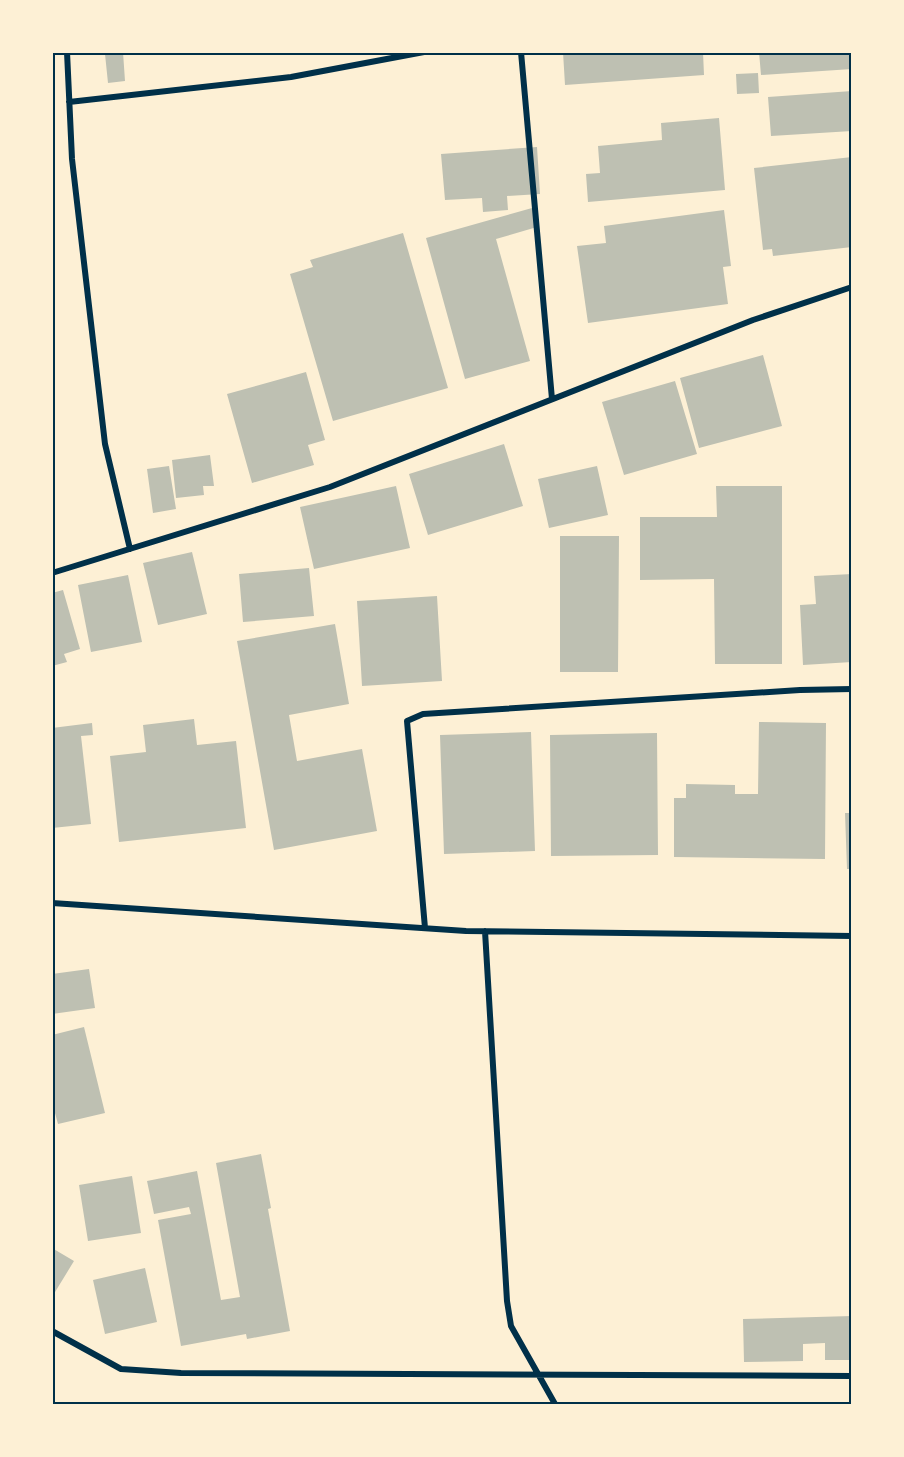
<svg xmlns="http://www.w3.org/2000/svg" width="904" height="1457" font-family="Poppins,sans-serif">
<style>
.building{fill:#bec0b2}
.lines{fill:none;stroke-linecap:round;stroke-linejoin:round}
.minor{stroke:#003049;stroke-width:6}
.neatline{fill:none;stroke:#003049;stroke-width:2}
</style>
<rect width="100%" height="100%" fill="#fdf0d5"/>
<path class="building" d="M 102,52 L 123,52 L 125,81 L 108,83 L 105,54 Z
M 563,52 L 703,52 L 704,75 L 565,85 Z
M 759,52 L 852,52 L 852,69 L 761,75 Z
M 758,73 L 759,93 L 737,94 L 736,74 Z
M 852,91 L 852,131 L 771,136 L 768,97 Z
M 719,118 L 725,190 L 588,202 L 586,174 L 600,173 L 598,146 L 662,140 L 661,123 Z
M 537,147 L 540,194 L 507,196 L 508,210 L 483,212 L 482,198 L 445,200 L 441,154 Z
M 852,157 L 852,247 L 773,256 L 772,249 L 763,250 L 754,168 Z
M 532,208 L 537,227 L 496,239 L 530,361 L 465,379 L 426,238 Z
M 724,210 L 731,266 L 723,267 L 728,304 L 588,323 L 577,246 L 606,243 L 604,226 Z
M 403,233 L 448,388 L 333,421 L 290,274 L 313,267 L 310,260 Z
M 763,355 L 782,426 L 699,448 L 680,378 Z
M 306,372 L 325,440 L 308,445 L 314,465 L 252,483 L 227,394 Z
M 675,381 L 697,454 L 624,475 L 602,402 Z
M 504,444 L 523,506 L 428,535 L 409,474 Z
M 210,455 L 214,486 L 203,486 L 204,495 L 176,498 L 172,460 Z
M 169,466 L 176,509 L 153,513 L 147,469 Z
M 597,466 L 608,515 L 549,528 L 538,479 Z
M 396,486 L 410,548 L 314,569 L 300,507 Z
M 716,486 L 782,486 L 782,664 L 715,664 L 714,579 L 640,580 L 640,517 L 717,517 Z
M 560,536 L 619,536 L 618,672 L 560,672 Z
M 192,552 L 207,614 L 158,625 L 143,563 Z
M 309,568 L 314,616 L 243,622 L 239,574 Z
M 852,574 L 852,662 L 803,665 L 800,605 L 816,604 L 814,576 Z
M 128,575 L 142,642 L 91,652 L 78,585 Z
M 63,590 L 80,649 L 64,654 L 67,662 L 52,666 L 52,593 Z
M 437,596 L 442,681 L 362,686 L 357,601 Z
M 335,624 L 349,704 L 289,715 L 297,761 L 362,749 L 377,831 L 274,850 L 237,641 Z
M 194,719 L 197,745 L 236,741 L 246,828 L 119,842 L 110,756 L 146,752 L 143,725 Z
M 759,722 L 826,723 L 825,859 L 674,857 L 674,798 L 686,798 L 686,784 L 735,785 L 735,794 L 758,794 Z
M 92,723 L 93,735 L 81,736 L 91,824 L 52,828 L 52,728 Z
M 531,732 L 535,851 L 444,854 L 440,735 Z
M 657,733 L 658,855 L 551,856 L 550,735 Z
M 845,813 L 852,813 L 852,869 L 847,869 Z
M 89,969 L 95,1008 L 52,1014 L 52,974 Z
M 84,1027 L 105,1113 L 58,1124 L 52,1102 L 52,1035 Z
M 261,1154 L 271,1208 L 268,1209 L 290,1331 L 247,1339 L 246,1334 L 181,1346 L 158,1220 L 191,1214 L 189,1207 L 154,1214 L 147,1181 L 197,1171 L 221,1300 L 240,1297 L 216,1163 Z
M 132,1176 L 141,1233 L 88,1241 L 79,1185 Z
M 52,1248 L 74,1261 L 52,1297 Z
M 145,1268 L 157,1322 L 105,1334 L 93,1280 Z
M 852,1316 L 852,1360 L 825,1360 L 825,1343 L 803,1344 L 803,1361 L 744,1362 L 743,1319 Z"/>
<g class="lines">
<path class="minor" d="M 67,52 L 72,159 L 105,444 L 130,549
M 521,52 L 552,399
M 69,102 L 291,77 L 424,52
M 52,573 L 330,487 L 753,320 L 852,287
M 52,903 L 466,931 L 852,936
M 425,928 L 407,721 L 423,714 L 800,690 L 852,689
M 485,931 L 507,1301 L 511,1326 L 555,1404
M 52,1331 L 121,1369 L 181,1373 L 852,1376"/>
</g>
<rect width="904" height="1457" fill="none" stroke="#fdf0d5" stroke-width="108"/>
<rect x="54" y="54" width="796" height="1349" class="neatline"/>
</svg>
